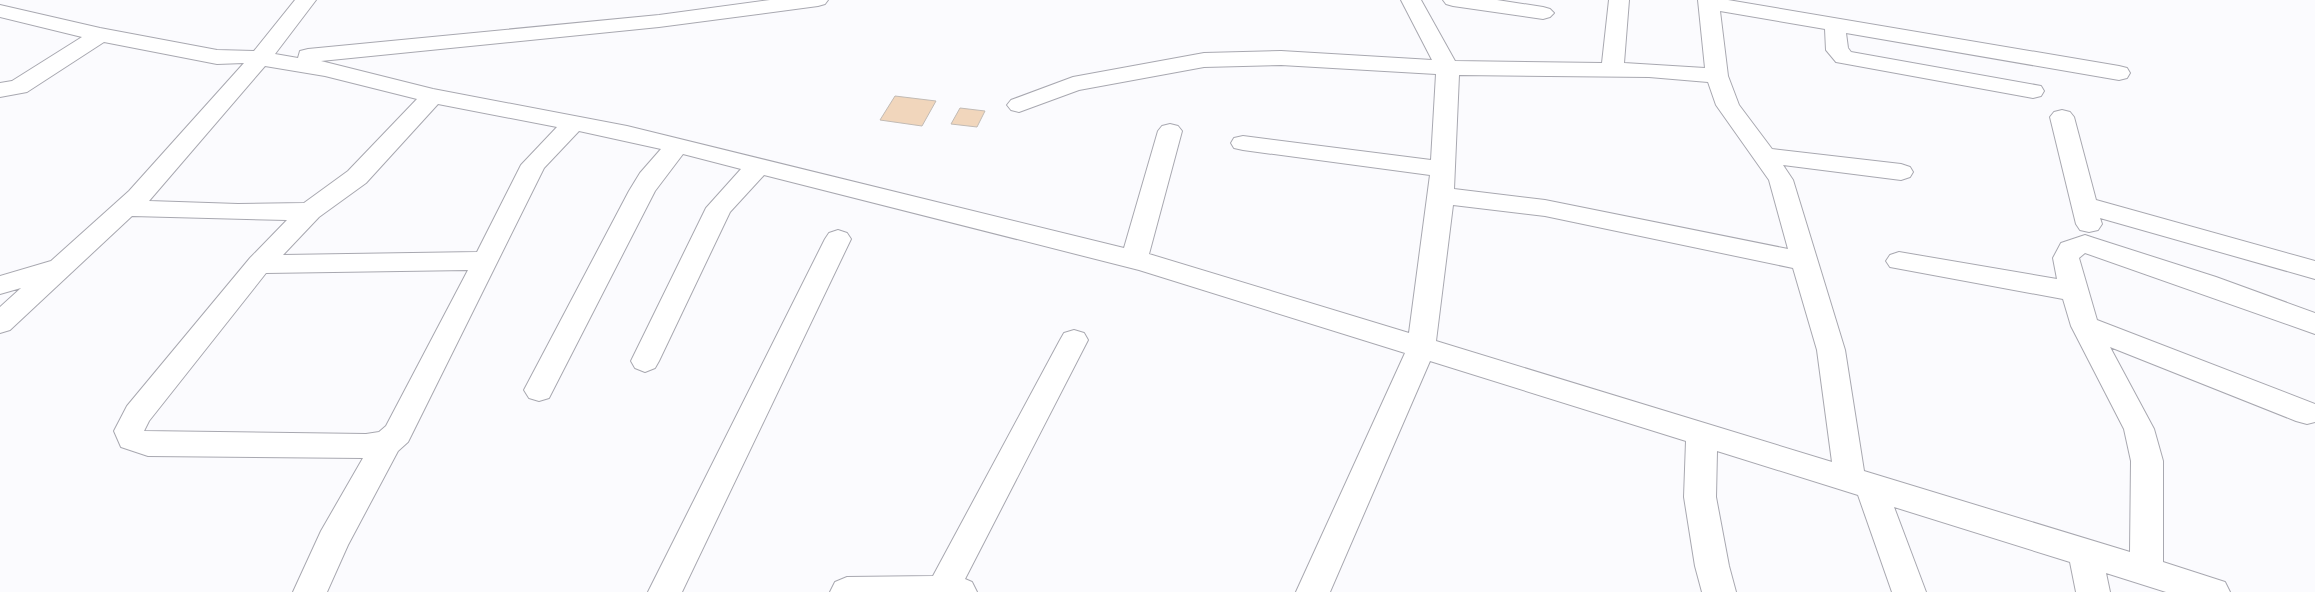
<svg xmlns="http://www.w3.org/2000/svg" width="2315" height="592" font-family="'PT Sans Narrow',sans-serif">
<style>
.building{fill:#f1d6bc;stroke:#c2bbb5}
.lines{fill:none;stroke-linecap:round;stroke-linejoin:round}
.minor-casing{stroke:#a8a8b0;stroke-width:2}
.minor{fill:#fff;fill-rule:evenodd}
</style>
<rect width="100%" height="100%" fill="#fbfbfe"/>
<path class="building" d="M 895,96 L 936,101 L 922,126 L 880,120 Z
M 960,108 L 985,111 L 977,127 L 951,124 Z"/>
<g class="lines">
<g class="minor-casing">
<path id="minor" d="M 295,0 L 316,0 L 275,54 L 298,58 L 300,51 L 308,49 L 659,15 L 770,0 L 828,0 L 825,4 L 818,6 L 659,27 L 321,61 L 433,89 L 627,126 L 1124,248 L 1158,131 L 1162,126 L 1170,124 L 1178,126 L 1182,131 L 1149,254 L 1409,333 L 1430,175 L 1243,150 L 1234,148 L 1231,143 L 1234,138 L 1243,136 L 1431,160 L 1436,74 L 1281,65 L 1204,67 L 1079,90 L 1019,112 L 1011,110 L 1007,105 L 1011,100 L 1073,77 L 1204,53 L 1281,51 L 1432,60 L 1401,0 L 1421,0 L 1455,61 L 1602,63 L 1609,0 L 1629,0 L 1624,63 L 1705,68 L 1698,0 L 1728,0 L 2119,66 L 2127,68 L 2130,73 L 2127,78 L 2119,80 L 1846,33 L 1848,48 L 1851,52 L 2041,86 L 2044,91 L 2041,96 L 2033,98 L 1836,62 L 1826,50 L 1825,29 L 1720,11 L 1728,76 L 1739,105 L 1772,149 L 1901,164 L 1910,167 L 1913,172 L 1910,177 L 1901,180 L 1783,165 L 1793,180 L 1845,350 L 1864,471 L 2130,552 L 2131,461 L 2124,429 L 2071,326 L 2063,299 L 1890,267 L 1886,261 L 1890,255 L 1899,252 L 2057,279 L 2053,258 L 2061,243 L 2085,235 L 2094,238 L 2216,277 L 2315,313 L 2315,334 L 2085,253 L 2079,258 L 2097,320 L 2315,404 L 2315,422 L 2307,424 L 2296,421 L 2110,347 L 2154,429 L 2163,461 L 2163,562 L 2225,582 L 2230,592 L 2166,592 L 2106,573 L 2110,592 L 2076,592 L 2070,562 L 1894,507 L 1926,592 L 1892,592 L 1858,495 L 1717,451 L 1716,497 L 1729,566 L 1736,592 L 1702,592 L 1695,566 L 1684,497 L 1686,441 L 1430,361 L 1330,592 L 1296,592 L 1405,353 L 1139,270 L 764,175 L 730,212 L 659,361 L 655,368 L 645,372 L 635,368 L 631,361 L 706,208 L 741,169 L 683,154 L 655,191 L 549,398 L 539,401 L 529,398 L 524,390 L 629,191 L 640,173 L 661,149 L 579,131 L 544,168 L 412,434 L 408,442 L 398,451 L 348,545 L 327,592 L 293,592 L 321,531 L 363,458 L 148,456 L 121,447 L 114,431 L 127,406 L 250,258 L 287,220 L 132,216 L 10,330 L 0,333 L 0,307 L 21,288 L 0,294 L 0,276 L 51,261 L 129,191 L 244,63 L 217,64 L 104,42 L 27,92 L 0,97 L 0,83 L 12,81 L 82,37 L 0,17 L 0,5 L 100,28 L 217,50 L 254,51 ZM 265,66 L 325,76 L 417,99 L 348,171 L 304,203 L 238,204 L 149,201 ZM 1459,75 L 1649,77 L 1708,82 L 1716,105 L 1769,180 L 1788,249 L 1545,200 L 1454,189 ZM 438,104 L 557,127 L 521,165 L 477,252 L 283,255 L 319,217 L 366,183 ZM 1453,205 L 1545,216 L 1793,268 L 1817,350 L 1832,462 L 1436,341 ZM 468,270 L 386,426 L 379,432 L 366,434 L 144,431 L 149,421 L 266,273 Z
M 1443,0 L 1497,0 L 1543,7 L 1550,9 L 1554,13 L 1550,17 L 1543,19 L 1453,6 L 1446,4 Z
M 2062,110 L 2070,112 L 2074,117 L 2096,200 L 2315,261 L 2315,279 L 2100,218 L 2102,224 L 2098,230 L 2089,232 L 2080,230 L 2076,224 L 2050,117 L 2054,112 Z
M 838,230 L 847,233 L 851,239 L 682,592 L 648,592 L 825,239 L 829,233 Z
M 1074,330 L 1084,333 L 1088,340 L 965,579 L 972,582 L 977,592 L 830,592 L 835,582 L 847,577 L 933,576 L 1060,340 L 1064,333 Z"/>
</g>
<use href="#minor" class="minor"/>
</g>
</svg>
